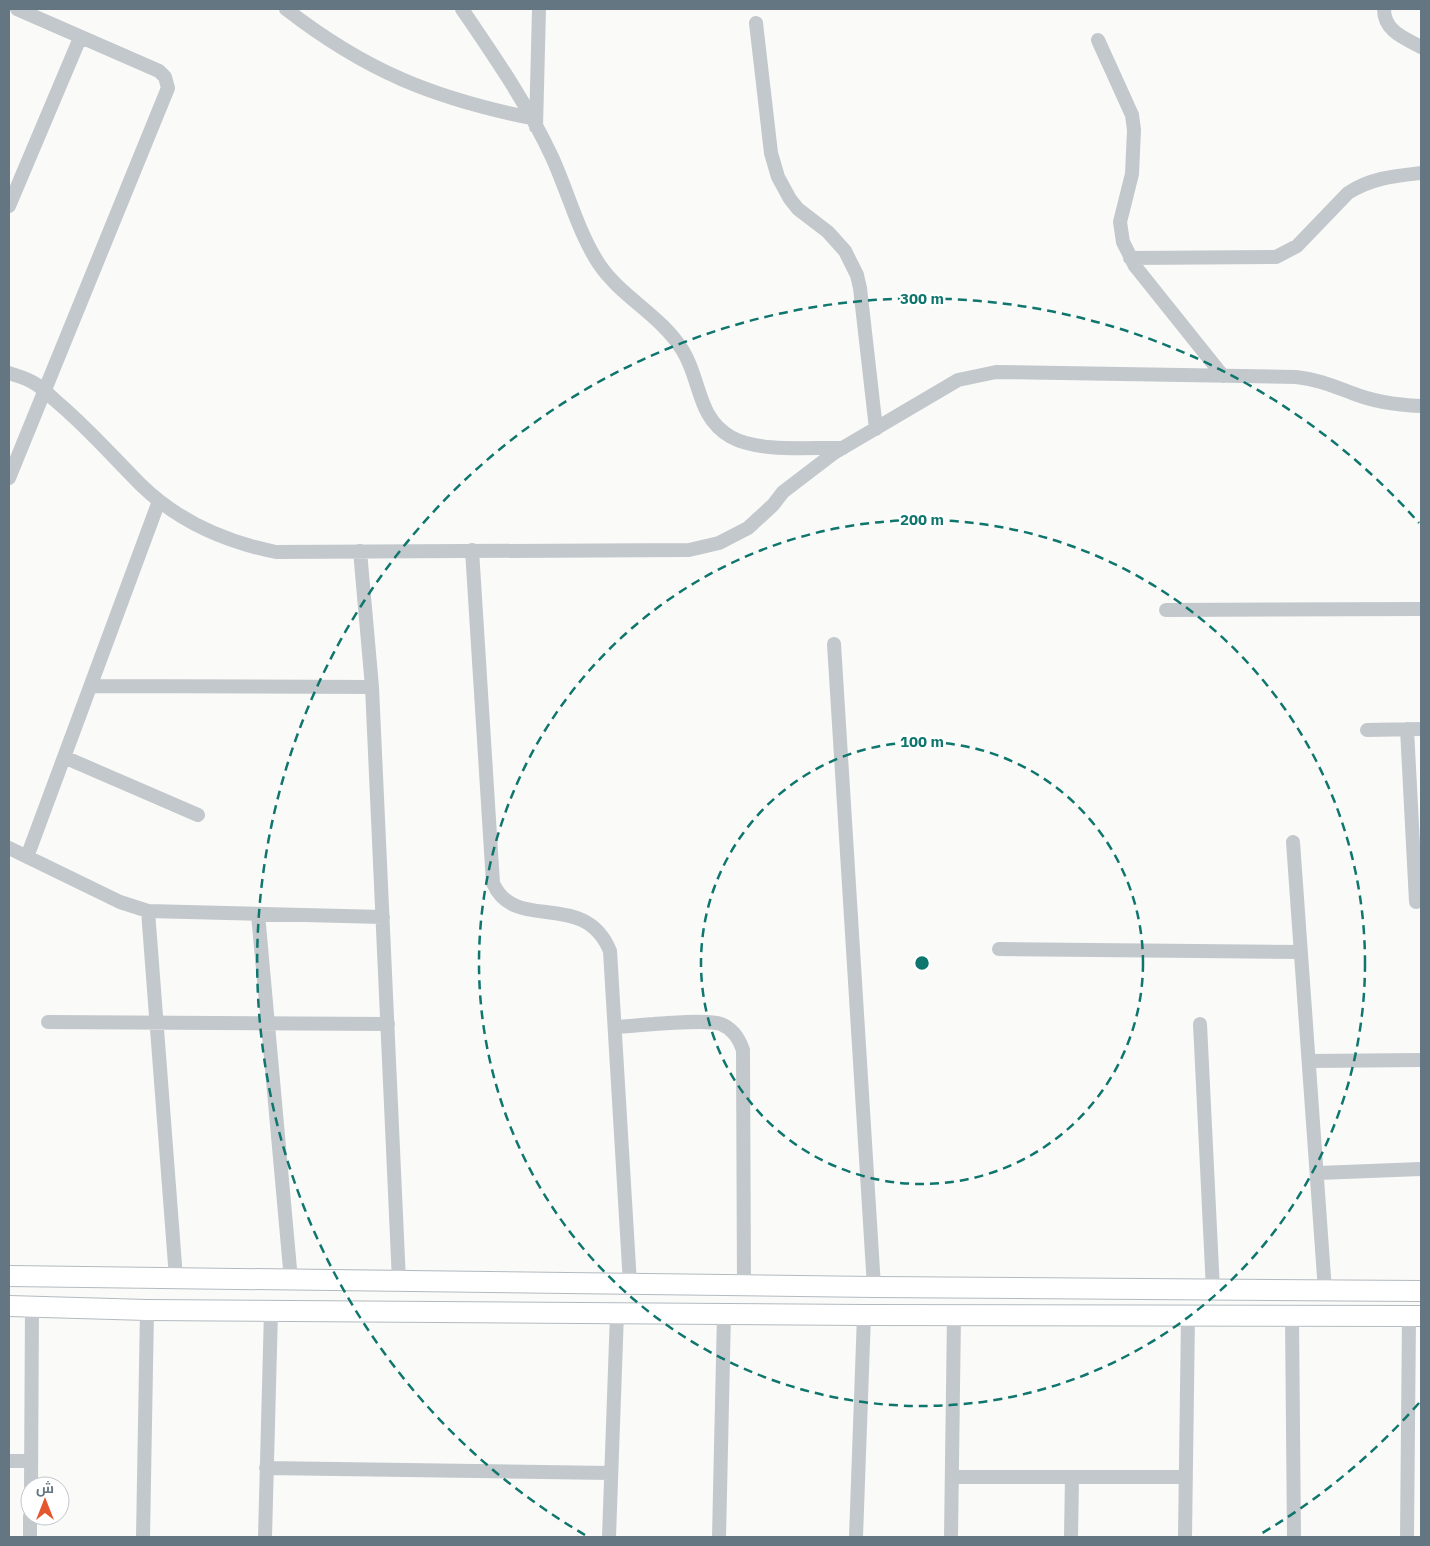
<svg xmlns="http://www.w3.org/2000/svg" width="1430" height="1546" font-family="'IBM Plex Sans',Cairo,sans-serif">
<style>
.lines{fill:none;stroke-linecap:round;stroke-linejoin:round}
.secondary-casing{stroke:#b3babf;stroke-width:22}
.street{stroke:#c3c8cc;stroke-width:14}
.secondary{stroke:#fff;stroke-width:20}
.ring{fill:none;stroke:#0f766e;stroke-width:2.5;stroke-dasharray:9 6}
.centre{fill:#0f766e;stroke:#fff;stroke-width:2.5}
.ring-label{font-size:15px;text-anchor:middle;font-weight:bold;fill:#0f766e;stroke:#fff;stroke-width:5;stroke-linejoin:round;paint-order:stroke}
</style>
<rect width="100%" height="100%" fill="#fafaf8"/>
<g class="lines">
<g class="secondary-casing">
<path id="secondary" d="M 9,1276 L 874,1287 L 1421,1291
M 9,1306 L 147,1310 L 864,1315 L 1421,1316"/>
</g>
<path class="street" d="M 286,9 C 366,71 433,98 531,118
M 462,9 C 494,56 528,105 552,157 C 568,192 578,232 599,264 C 622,298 661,315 683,351 C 701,380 697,418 731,437 C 760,453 811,447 843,448
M 1384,9 C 1384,31 1404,38 1421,47
M 756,23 L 771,153 L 778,177 L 790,199 L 798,209 L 828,232 L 845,251 L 857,275 L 860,288 L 876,429
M 1098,40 L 1132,115 L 1134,130 L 1132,174 L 1120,222 L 1123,242 L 1135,266 L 1223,376
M 536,127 L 539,9
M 9,206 L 80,38
M 1130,258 L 1276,257 L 1297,246 L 1348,193 C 1371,178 1394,176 1421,173
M 9,373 C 17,376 26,378 34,383 C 42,387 50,396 57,402 C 88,428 113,457 141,485 C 179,522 226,542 276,552 L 689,550 L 719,543 L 748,528 L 773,505 L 783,492 L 834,453 L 958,380 L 996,372 L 1296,377 C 1317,379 1333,386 1352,393 C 1374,402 1398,405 1421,406
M 9,478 L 168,88 L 165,77 L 159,71 L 17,9
M 472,550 L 493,883 C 515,934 584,888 610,951 L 630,1284
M 360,551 L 372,687 L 399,1281
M 1166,610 L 1421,609
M 834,644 L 874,1287
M 91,686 L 372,687
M 1407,729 L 1416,902
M 1367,730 L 1421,729
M 64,757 L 198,815
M 1293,842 L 1325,1291
M 9,848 L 120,902 L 148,911 L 383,917
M 27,857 L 159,501
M 148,911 L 176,1278
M 258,914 L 291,1280
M 999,949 L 1301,952
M 48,1022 L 388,1024
M 1200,1024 L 1213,1290
M 615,1027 C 637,1026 705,1018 721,1024 C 733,1029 739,1038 743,1050 L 744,1285
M 1310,1061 L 1421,1060
M 1318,1173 L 1421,1169
M 1292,1317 L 1294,1537
M 9,1461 L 31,1461
M 266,1468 L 611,1473
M 952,1477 L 1185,1477
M 31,1486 L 32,1307
M 30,1537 L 30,1516
M 143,1537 L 147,1310
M 265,1537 L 271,1311
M 609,1537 L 617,1313
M 719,1537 L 724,1314
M 856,1537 L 864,1315
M 951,1537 L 954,1315
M 1071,1537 L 1072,1477
M 1185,1537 L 1188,1316
M 1407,1537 L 1409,1316"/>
<use href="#secondary" class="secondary"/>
</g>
<g class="ring">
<circle cx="922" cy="963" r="221"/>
<circle cx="922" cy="963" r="443"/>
<path d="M1419 1403A664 664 0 0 1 1259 1535M585 1535A664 664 0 1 1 1419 523"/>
</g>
<circle cx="922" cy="963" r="8" class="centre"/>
<g class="ring-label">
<text x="922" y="304">300 m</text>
<text x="922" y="525">200 m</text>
<text x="922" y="747">100 m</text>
</g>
<rect width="1430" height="1546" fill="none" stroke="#657683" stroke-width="20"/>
<g transform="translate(45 1501)"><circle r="24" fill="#ffffff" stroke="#c1c8cd"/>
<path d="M0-4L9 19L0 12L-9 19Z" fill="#e4572e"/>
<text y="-8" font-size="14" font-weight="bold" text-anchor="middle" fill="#657683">ش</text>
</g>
</svg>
